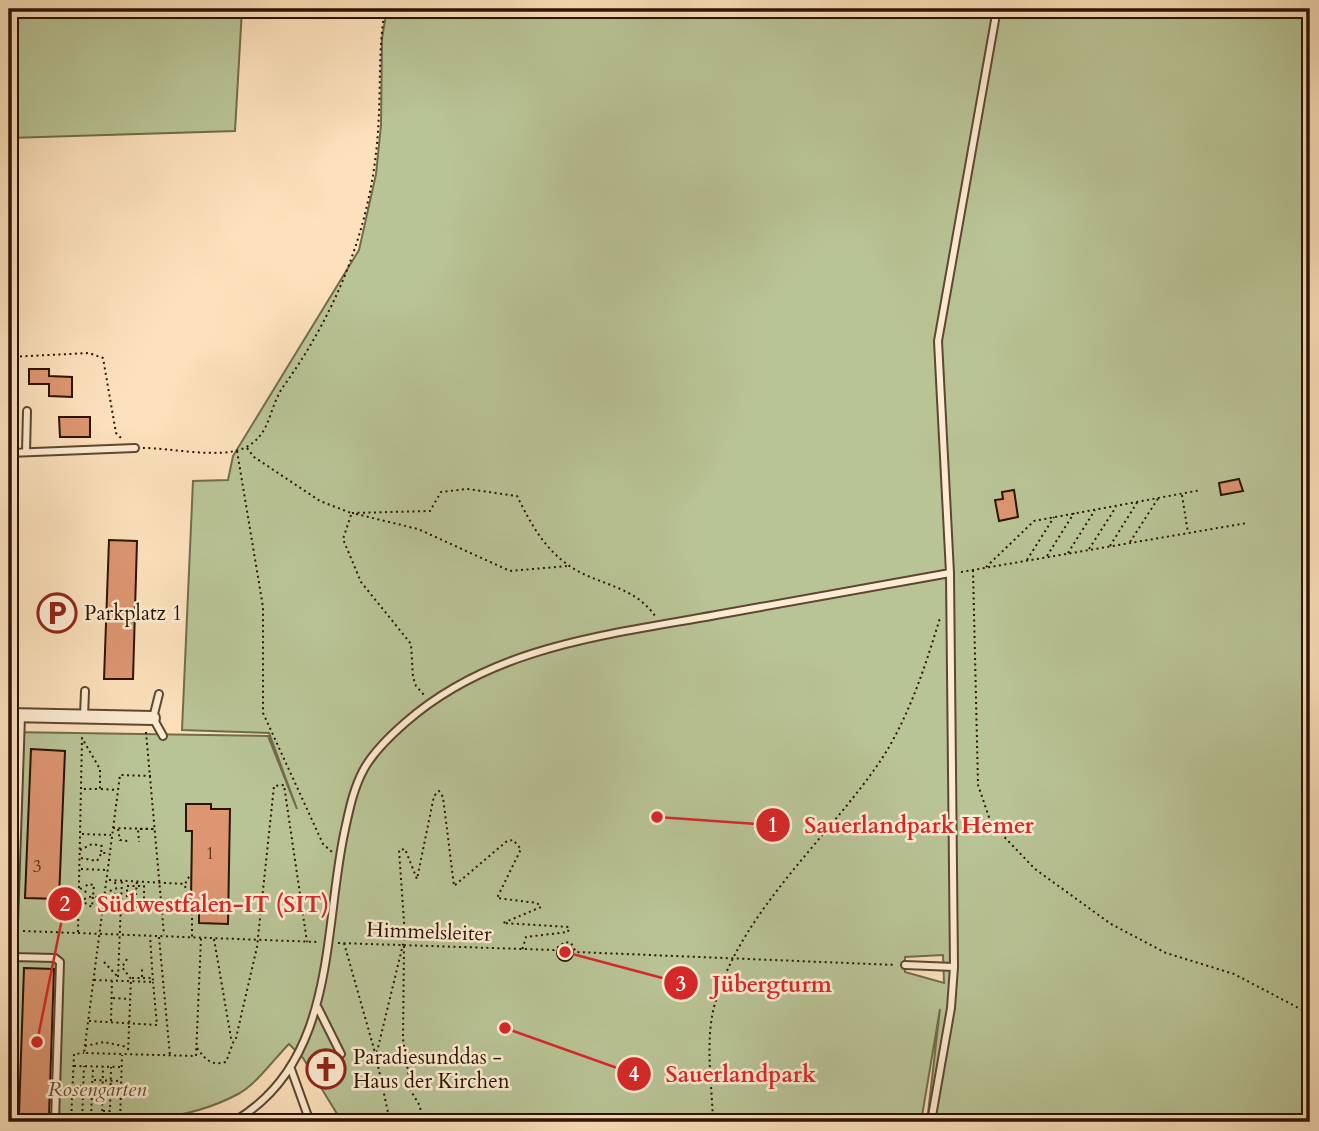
<svg xmlns="http://www.w3.org/2000/svg" width="1319" height="1131" font-family="Cardo,serif">
<style>
.green{fill:#b9c496;stroke:#726c4b;stroke-width:2;fill-rule:evenodd}
.building{fill:#dd9671;stroke:#2b1300;stroke-width:2}
.lines{fill:none;stroke-linecap:round;stroke-linejoin:round}
.service-casing{stroke:#5f462f;stroke-width:10}
.minor-casing{stroke:#5f462f;stroke-width:16}
.path{stroke:#2b1300;stroke-width:2;stroke-dasharray:2 3.5;stroke-linecap:butt}
.service{stroke:#fdecd3;stroke-width:6}
.minor{stroke:#fdecd3;stroke-width:12}
.labels{text-anchor:middle;dominant-baseline:central;stroke-width:5;stroke-linejoin:round;paint-order:stroke}
.number-label{font-size:18px;fill:#58341c}
.poi-label{font-size:21px;fill:#2b1300;stroke:#fdecd3;text-anchor:start}
.street-label{font-size:21px;fill:#2b1300;stroke:#fdecd3}
.park-label{font-size:21px;font-style:italic;fill:#5d5134;stroke:#fdecd3}
.leader{fill:none;stroke:#d62828;stroke-width:2.5}
.callout-dot{fill:#d62828;stroke:#fdecd3;stroke-width:2.5}
.mark-label{font-size:21px;text-anchor:middle;font-weight:bold;fill:#fff}
.callout-label{font-size:23px;text-anchor:middle;font-weight:bold;fill:#d62828;stroke:#fdecd3;stroke-width:5;stroke-linejoin:round;paint-order:stroke}
</style>
<rect width="100%" height="100%" fill="#fce1bc"/>
<filter id="stains"><feTurbulence type="fractalNoise" baseFrequency=".00286" numOctaves="4"/><feColorMatrix values="0 0 0 0 .2 0 0 0 0 .09 0 0 0 0 .02 0 0 0 .5 -.17"/></filter>
<radialGradient id="worn" r=".72"><stop offset=".6" stop-color="#630" stop-opacity="0"/><stop offset="1" stop-color="#630" stop-opacity=".3"/></radialGradient>
<path class="green" d="M 9,9 L 242,9 L 235,131 L 9,138 Z
M 387,9 L 1310,9 L 1310,1122 L 927,1122 L 940,1009 L 921,1122 L 342,1122 L 303,1058 L 289,1044 C 274,1059 258,1082 240,1093 C 171,1131 86,1122 9,1122 L 9,732 L 268,736 L 297,809 L 269,733 L 182,730 L 193,481 L 228,480 L 233,456 L 359,250 L 376,174 L 381,125 L 382,38 ZM 943,955 L 944,983 L 905,972 L 905,957 Z"/>
<path class="building" d="M 29,369 L 49,369 L 49,376 L 72,377 L 72,397 L 49,396 L 49,384 L 29,384 Z
M 59,417 L 90,417 L 90,437 L 60,437 Z
M 9,419 L 18,420 L 18,447 L 9,447 Z
M 1239,479 L 1243,491 L 1221,495 L 1219,483 Z
M 1014,490 L 1018,517 L 999,521 L 995,500 L 1003,499 L 1002,492 Z
M 109,540 L 137,541 L 133,679 L 104,679 Z
M 31,749 L 65,751 L 59,899 L 25,898 Z
M 186,804 L 211,804 L 211,809 L 230,809 L 228,924 L 199,923 L 199,901 L 191,901 L 192,831 L 186,831 Z
M557 953a8 8 0 1 1 16 0a8 8 0 1 1-16 0Z
M 24,968 L 54,969 L 49,1116 L 19,1114 Z
M 326,1056 L 329,1062 L 334,1060 L 340,1074 L 323,1082 L 316,1068 L 320,1066 L 317,1060 Z"/>
<g class="lines">
<g class="service-casing">
<path id="service" d="M 26,452 L 27,411
M 9,453 L 135,448
M 159,694 L 153,718 L 163,736
M 84,717 L 85,691
M 13,957 L 55,958 L 60,962 L 55,1122
M 905,965 L 954,967
M 318,1008 L 341,1054
M 291,1069 L 310,1122
M 9,1070 L 21,716
M 233,1122 C 336,1063 323,935 344,834 C 349,811 353,789 364,769 C 374,751 391,735 406,722 C 493,646 607,635 716,615 C 794,601 872,587 950,573
M 931,1122 L 951,1008 L 954,967 L 950,573 L 938,341 L 997,9"/>
</g>
<g class="minor-casing">
<path id="minor" d="M 9,715 L 153,718"/>
</g>
<path class="path" d="M 9,357 L 89,353 L 103,358 L 116,433 L 121,438
M 143,448 C 171,448 220,459 244,448 C 271,436 268,409 283,387 C 337,312 372,225 378,131 C 381,90 378,49 385,9
M 247,448 L 254,457 L 320,501 L 351,513
M 237,451 L 263,607 L 263,713 L 323,844 L 332,852
M 1182,495 L 1188,533
M 352,513 L 430,511 L 441,492 L 467,489 L 517,496 C 530,522 543,547 568,565 C 596,585 634,585 655,616
M 356,514 L 418,529 L 510,571 L 567,566
M 351,515 L 343,539 L 361,582 L 411,644 L 413,677 L 416,686 L 425,696
M 1130,542 L 1159,497
M 1110,546 L 1138,501
M 1089,549 L 1116,507
M 1068,553 L 1095,510
M 1047,556 L 1074,513
M 1027,560 L 1054,517
M 986,567 L 1034,521 L 1201,490
M 973,570 L 978,785 L 991,823 L 1035,869 L 1111,924 L 1166,953 L 1234,974 L 1310,1014
M 961,572 L 1247,523
M 146,732 L 164,935
M 151,776 L 120,775 L 84,1053 L 196,1056 L 201,938
M 101,789 L 116,790
M 113,828 L 155,829 L 138,829 L 139,842
M 118,829 L 120,840 L 128,841
M 963,832 L 991,823
M 82,834 L 111,835
M 80,850 L 92,844 L 102,846 L 101,853 L 109,853
M 81,858 L 97,861 L 101,854
M 81,869 L 107,870
M 109,880 L 185,884 L 190,875
M 115,882 L 117,893
M 185,886 L 192,909 L 192,937
M 80,888 L 89,894
M 110,890 L 121,900
M 84,899 L 93,896 L 94,885 L 88,884 L 84,888
M 80,900 L 92,907 L 93,896 L 103,899
M 136,907 L 144,907 L 144,886 L 127,886 L 127,907 L 136,907 C 136,899 136,890 137,881
M 23,931 L 318,942
M 78,932 L 82,738 L 100,769 L 100,789 L 81,789
M 159,937 L 170,1056
M 214,939 L 231,1038 L 236,1038 L 257,947 L 274,786 L 284,785 L 307,942
M 338,943 L 554,950 L 565,942 L 571,943 L 576,952 L 896,965
M 344,943 L 376,1056 L 405,936 L 399,850 L 405,849 L 417,879 L 434,796 L 439,791 L 443,797 L 454,886 L 507,841 L 513,840 L 521,849 L 497,898 L 537,903 L 541,907 L 503,923 L 569,927 L 568,932 L 526,937 L 522,950
M 404,946 L 403,1039 L 411,1091 L 420,1106 L 422,1122
M 127,959 L 122,967 L 131,979 L 128,1053
M 104,962 L 118,977
M 118,977 L 122,880
M 142,977 L 142,966
M 132,978 L 153,978
M 94,980 L 153,982 L 150,936
M 113,998 L 128,999
M 89,1021 L 157,1025 L 153,982
M 111,1021 L 112,981
M 85,1046 L 104,1042 L 127,1047
M 197,1048 C 206,1060 211,1066 226,1062 L 234,1040
M 376,1056 L 390,1122
M 74,1066 L 121,1067
M 94,1080 L 120,1081
M 74,1086 L 92,1087 L 93,1069
M 103,1111 L 110,1111 L 111,1067
M 9,1116 L 33,1116
M 33,1122 L 33,1115
M 71,1122 L 74,1054 L 84,1053
M 82,1122 L 84,1066
M 91,1122 L 92,1088
M 102,1122 L 103,1066
M 110,1122 L 110,1113
M 120,1122 L 122,1055
M 713,1122 C 712,1083 704,1038 716,1000 C 743,910 829,837 881,760 C 909,717 925,667 940,618"/>
<use href="#service" class="service"/>
<use href="#minor" class="minor"/>
</g>
<defs>
<g id="parking-ring" transform="scale(2.0125)"><circle r="9.5" fill="#fdecd3" stroke="#8f2418" stroke-width="1.5"/><path d="M-3.5-5.5H1a3.5 3.5 0 0 1 0 7H-1V5.5H-3.5ZM-1-3.4V-.6H.8a1.4 1.4 0 0 0 0-2.8Z" fill="#8f2418"/></g>
<g id="church-ring" transform="scale(2.0125)"><circle r="9.5" fill="#fdecd3" stroke="#8f2418" stroke-width="1.5"/><path d="M-1.2-6h2.4v3.5h3.3v2.4h-3.3V6h-2.4V-.1h-3.3v-2.4h3.3Z" fill="#8f2418"/></g>
</defs>
<g fill-rule="evenodd">
<use href="#parking-ring" x="57" y="613"/>
<use href="#church-ring" x="326" y="1069"/>
</g>
<g class="labels">
<g class="number-label">
<text x="210" y="853">1</text>
<text x="37" y="866">3</text>
</g>
<g class="poi-label">
<text x="84" y="613">Parkplatz 1</text>
<text x="353" y="1057">Paradiesunddas -<tspan x="353" dy="24">Haus der Kirchen</tspan></text>
</g>
<g class="street-label">
<text transform="translate(429 932) rotate(2)">Himmelsleiter</text>
</g>
<g class="park-label">
<text x="97" y="1089">Rosengarten</text>
</g>
</g>
<path class="leader" d="M657 817L773 825M37 1042L65 904M565 952L681 983M505 1028L634 1074"/>
<g class="callout-dot">
<circle cx="657" cy="817" r="7"/>
<circle cx="37" cy="1042" r="7"/>
<circle cx="565" cy="952" r="7"/>
<circle cx="505" cy="1028" r="7"/>
<circle cx="773" cy="825" r="18"/>
<circle cx="65" cy="904" r="18"/>
<circle cx="681" cy="983" r="18"/>
<circle cx="634" cy="1074" r="18"/>
</g>
<g class="mark-label">
<text x="773" y="832">1</text>
<text x="65" y="911">2</text>
<text x="681" y="991">3</text>
<text x="634" y="1081">4</text>
</g>
<g class="callout-label">
<text x="919" y="833">Sauerlandpark Hemer</text>
<text x="213" y="912">Südwestfalen-IT (SIT)</text>
<text x="772" y="992">Jübergturm</text>
<text x="741" y="1082">Sauerlandpark</text>
</g>
<rect width="1319" height="1131" fill="none" stroke="#fce1bc" stroke-width="35"/>
<rect x="10" y="10" width="1298" height="1110" fill="none" stroke="#2b1300" stroke-width="3.5"/>
<rect x="18" y="18" width="1284" height="1096" fill="none" stroke="#2b1300" stroke-width="2"/>
<rect width="100%" height="100%" filter="url(#stains)"/>
<rect width="100%" height="100%" fill="url(#worn)"/>
</svg>
